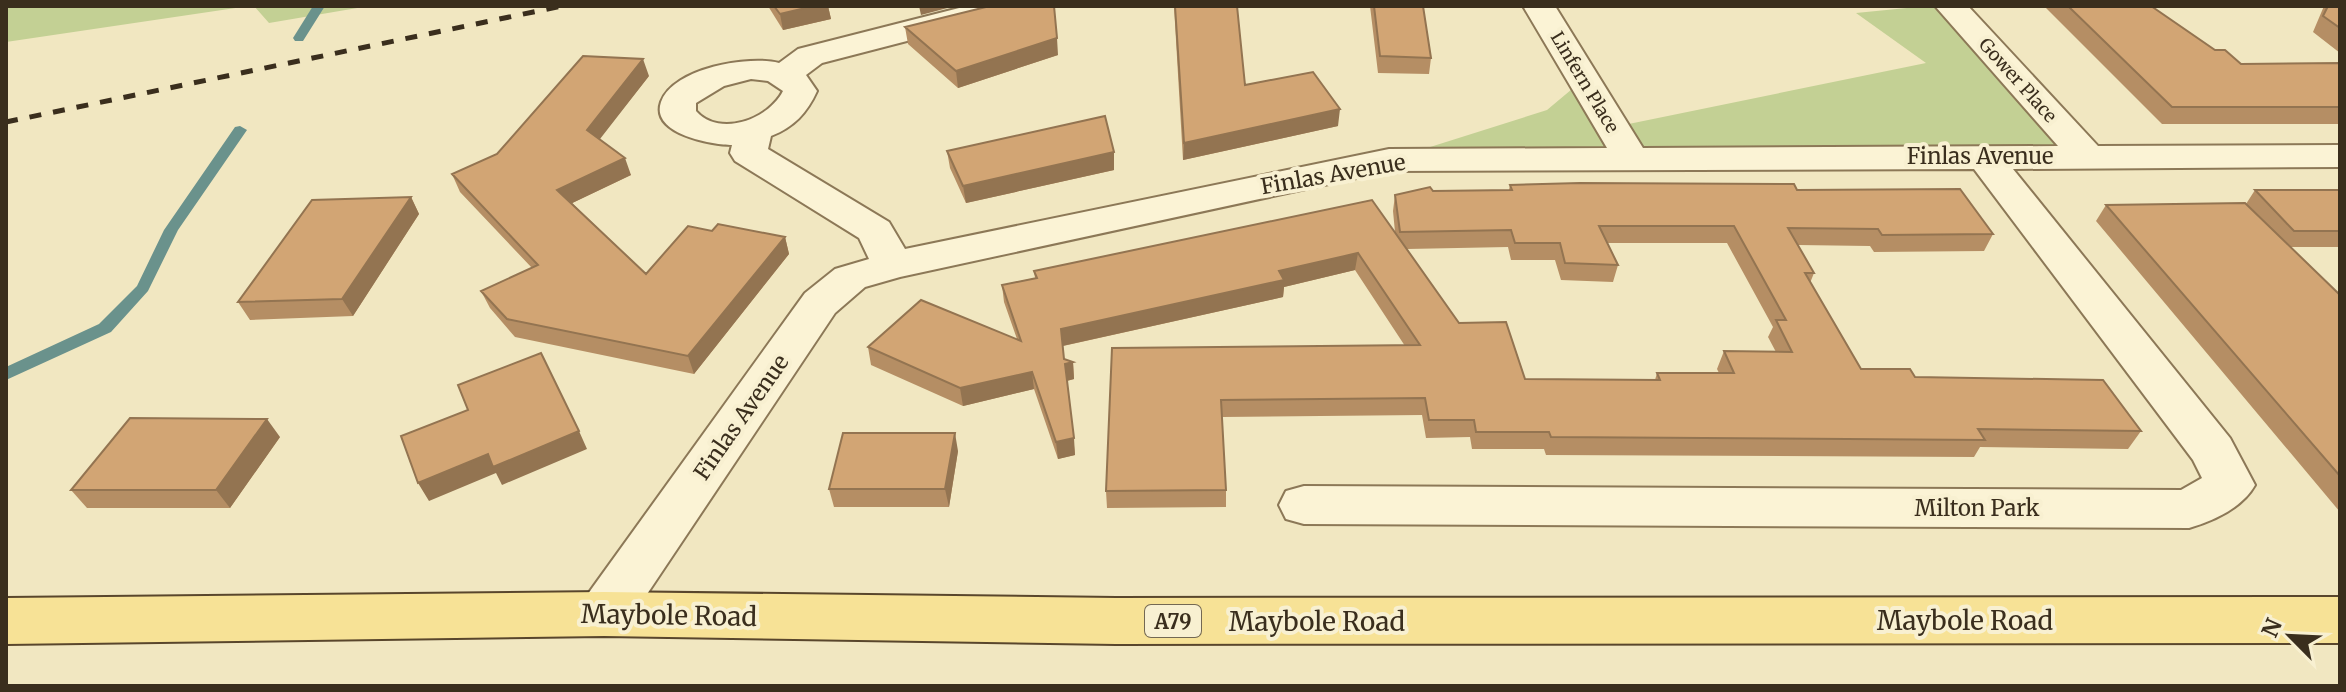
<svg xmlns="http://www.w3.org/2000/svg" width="2346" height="692" font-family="Merriweather,serif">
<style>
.green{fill:#c3d094}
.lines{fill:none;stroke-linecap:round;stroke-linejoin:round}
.stream{fill:#6a928c;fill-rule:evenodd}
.minor-casing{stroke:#8c7857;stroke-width:4}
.major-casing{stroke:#59462c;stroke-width:4}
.minor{fill:#fbf3d5;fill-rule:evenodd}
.major{fill:#f7e296;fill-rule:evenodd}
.rail{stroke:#3a2e1d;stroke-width:5;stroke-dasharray:12 12;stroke-linecap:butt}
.wall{fill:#b58e64;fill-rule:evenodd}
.shaded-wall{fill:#937451}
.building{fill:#d2a574;stroke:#937451;stroke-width:2}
.labels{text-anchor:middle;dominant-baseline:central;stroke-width:8;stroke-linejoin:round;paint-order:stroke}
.far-street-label{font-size:18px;fill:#3a2e1d;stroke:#f8f0d1}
.shield{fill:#f8f0d1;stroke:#736853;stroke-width:2}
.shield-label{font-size:20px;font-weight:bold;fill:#3a2e1d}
.street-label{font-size:22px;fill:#3a2e1d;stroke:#f8f0d1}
.near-street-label{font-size:26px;fill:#3a2e1d;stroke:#f8f0d1}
</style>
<rect width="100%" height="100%" fill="#f1e7c1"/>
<path class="green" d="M 6,6 L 249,6 L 6,42 Z
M 254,6 L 369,6 L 269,23 Z
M 1927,6 L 1951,6 L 2086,155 L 1389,160 L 1547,110 L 1584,79 L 1614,127 L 1926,63 L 1856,13 Z"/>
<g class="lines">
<path class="stream" d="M 313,6 L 325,6 L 303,41 L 295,41 L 293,38 Z
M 240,126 L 247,130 L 178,230 L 148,291 L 111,332 L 6,380 L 6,367 L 99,324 L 137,286 L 164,230 L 235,127 Z"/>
<g class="minor-casing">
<path id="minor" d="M 967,6 L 1020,6 L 1015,13 L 822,63 L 806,75 L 817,91 C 807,113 794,127 771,136 L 768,149 L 889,222 L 905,249 L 1389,149 L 1607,148 L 1523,6 L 1555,6 L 1643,148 L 2058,146 L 1935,6 L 1968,6 L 2098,146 L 2340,145 L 2340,167 L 2013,169 L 2230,438 L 2255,485 C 2242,508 2213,521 2189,528 L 1304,524 L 1286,519 L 1279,505 L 1286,491 L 1304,486 L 2181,490 L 2202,478 L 2193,460 L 1974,169 L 1389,171 L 900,277 L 865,287 L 835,313 L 623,630 L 604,636 L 585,630 L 577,614 L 585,598 L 805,293 L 835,269 L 869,259 L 859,238 L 735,161 L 730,153 L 732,145 C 712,145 650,134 661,102 C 673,68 749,55 779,63 L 798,49 ZM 751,79 L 768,81 L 783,91 C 769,119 720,138 696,111 L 696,103 L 724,86 Z"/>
</g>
<g class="major-casing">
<path id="major" d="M 604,592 L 1116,598 L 2340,597 L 2340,643 L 1116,644 L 604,636 L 6,644 L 6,598 Z"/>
</g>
<use href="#minor" class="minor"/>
<use href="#major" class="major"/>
<path class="rail" d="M 6,122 L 562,6"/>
</g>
<path class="wall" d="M 768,6 L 828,6 L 831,19 L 783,30 Z
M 1174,6 L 1237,6 L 1245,85 L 1338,126 L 1183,160 Z
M 1370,6 L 1423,6 L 1431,58 L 1429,74 L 1378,73 Z
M 2044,6 L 2151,6 L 2215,50 L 2241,64 L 2340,63 L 2340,124 L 2162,124 Z
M 2324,6 L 2340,6 L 2340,53 L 2313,32 Z
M 905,27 L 1058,55 L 958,88 L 908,44 Z
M 649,76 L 599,139 L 631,175 L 572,203 L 646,274 L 712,231 L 785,237 L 789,254 L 694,374 L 515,337 L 490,308 L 481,291 L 532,268 L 460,192 L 452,174 L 497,154 Z
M 947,151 L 1114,170 L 966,203 L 950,168 Z
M 1510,185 L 1797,190 L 1993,234 L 1984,251 L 1874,252 L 1870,246 L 1798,245 L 1814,273 L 1810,283 L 1861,369 L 1915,377 L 2141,431 L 2128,449 L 1980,447 L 1974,457 L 1546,455 L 1544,449 L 1472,449 L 1470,437 L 1426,438 L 1422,415 L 1222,417 L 1226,490 L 1226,507 L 1107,508 L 1106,491 L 1112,348 L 1405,346 L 1355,270 L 1284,287 L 1283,297 L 1063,346 L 1064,359 L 1073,362 L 1074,379 L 1067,381 L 1075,455 L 1058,459 L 1034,389 L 963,406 L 871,365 L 868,347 L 1017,339 L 1004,302 L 1002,285 L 1035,278 L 1034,271 L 1395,232 L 1393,211 L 1395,195 L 1433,191 L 1509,190 ZM 1607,243 L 1727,243 L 1773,327 L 1768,337 L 1776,352 L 1724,351 L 1717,369 L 1719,373 L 1657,373 L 1655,380 L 1525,379 L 1459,323 L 1407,249 L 1508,247 L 1511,260 L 1555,260 L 1561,280 L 1613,282 L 1618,265 Z
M 2255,190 L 2340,190 L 2340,247 L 2290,247 L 2340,295 L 2340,512 L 2096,221 L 2106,205 L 2246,204 Z
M 411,197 L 419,214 L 353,316 L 250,320 L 238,302 Z
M 280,437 L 230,508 L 87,508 L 71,490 Z
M 958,451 L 949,507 L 834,507 L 829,489 Z"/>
<path class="shaded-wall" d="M 814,6 L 828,6 L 831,19 L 783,30 L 780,14 Z
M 919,6 L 955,6 L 921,15 Z
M 1057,38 L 1058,55 L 958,88 L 956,71 Z
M 643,59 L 649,76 L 593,148 L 587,130 Z
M 1340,109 L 1338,126 L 1183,160 L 1184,143 Z
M 1114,152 L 1114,170 L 966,203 L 963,186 Z
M 625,158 L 631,175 L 564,207 L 557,190 Z
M 411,197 L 419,214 L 353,316 L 342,299 Z
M 785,237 L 789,254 L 694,374 L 688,356 Z
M 1358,253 L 1355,270 L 1284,287 L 1283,297 L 1062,346 L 1061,329 L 1279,271 Z
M 1073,362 L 1074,379 L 1066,381 L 1065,364 Z
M 1032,372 L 1034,389 L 963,406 L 960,388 Z
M 267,419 L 280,437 L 230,508 L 216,490 Z
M 579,431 L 587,449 L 502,485 L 496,473 L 429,501 L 418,483 L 488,454 Z
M 955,433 L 958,451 L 949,507 L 945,489 Z
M 1074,438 L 1075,455 L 1058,459 L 1056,442 Z"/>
<path class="building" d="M 774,6 L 814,6 L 780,14 Z
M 990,6 L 1054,6 L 1057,38 L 956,71 L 905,27 Z
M 1175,6 L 1237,6 L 1245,85 L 1313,72 L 1340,109 L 1184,143 Z
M 1374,6 L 1423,6 L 1431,58 L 1380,56 Z
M 2068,6 L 2151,6 L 2215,50 L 2225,50 L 2241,64 L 2340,63 L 2340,107 L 2172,107 Z
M 2328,6 L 2340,6 L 2340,28 L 2323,16 Z
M 583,56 L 643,59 L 587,130 L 625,158 L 557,190 L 646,274 L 688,226 L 712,231 L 718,224 L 785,237 L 688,356 L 507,319 L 481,291 L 538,265 L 452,174 L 497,154 Z
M 1105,116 L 1114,152 L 963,186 L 947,151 Z
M 1580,183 L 1794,184 L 1797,190 L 1960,189 L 1993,234 L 1882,235 L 1878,229 L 1788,228 L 1814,273 L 1805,273 L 1861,369 L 1910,369 L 1915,377 L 2103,380 L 2141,431 L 1978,429 L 1985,440 L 1551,437 L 1549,432 L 1476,432 L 1474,420 L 1429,420 L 1425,398 L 1221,400 L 1226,490 L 1106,491 L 1112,348 L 1420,345 L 1358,253 L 1279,271 L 1284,280 L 1061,329 L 1064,359 L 1073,362 L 1065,364 L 1074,438 L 1056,442 L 1032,372 L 960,388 L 868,347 L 921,300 L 1021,341 L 1002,285 L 1037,278 L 1034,271 L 1372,200 L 1459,323 L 1506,322 L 1525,379 L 1660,380 L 1657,373 L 1734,373 L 1724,351 L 1792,352 L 1776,320 L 1786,320 L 1734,226 L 1599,226 L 1618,265 L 1565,263 L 1560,243 L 1515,243 L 1511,230 L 1400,232 L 1395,195 L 1430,187 L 1433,191 L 1512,190 L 1510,185 Z
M 2255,190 L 2340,190 L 2340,231 L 2294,231 Z
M 411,197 L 342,299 L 238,302 L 312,200 Z
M 2245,203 L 2340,295 L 2340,476 L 2106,205 Z
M 541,353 L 579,431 L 493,467 L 488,454 L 418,483 L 401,436 L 468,410 L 458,385 Z
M 130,418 L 267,419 L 216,490 L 71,490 Z
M 843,433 L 955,433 L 945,489 L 829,489 Z"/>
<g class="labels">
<g class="far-street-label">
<text transform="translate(2018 80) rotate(48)">Gower Place</text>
<text transform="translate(1585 82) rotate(59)">Linfern Place</text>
</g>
<rect class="shield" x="1145" y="605" width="56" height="32" rx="6"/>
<g class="shield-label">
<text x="1173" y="621">A79</text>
</g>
<g class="street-label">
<text x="1980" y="156">Finlas Avenue</text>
<text transform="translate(1333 174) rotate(-10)">Finlas Avenue</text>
<text transform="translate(741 417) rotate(-55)">Finlas Avenue</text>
<text x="1977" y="508">Milton Park</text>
</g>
<g class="near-street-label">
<text transform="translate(669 615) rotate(1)">Maybole Road</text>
<text x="1965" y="620">Maybole Road</text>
<text x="1317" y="621">Maybole Road</text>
</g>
</g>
<rect width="2346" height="692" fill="none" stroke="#3a2e1d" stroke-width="16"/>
<g transform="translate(2290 636) rotate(294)" stroke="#f8f0d1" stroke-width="6" paint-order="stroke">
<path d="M0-6L14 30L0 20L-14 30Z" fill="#3a2e1d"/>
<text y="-12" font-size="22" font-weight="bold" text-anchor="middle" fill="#3a2e1d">N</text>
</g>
</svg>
